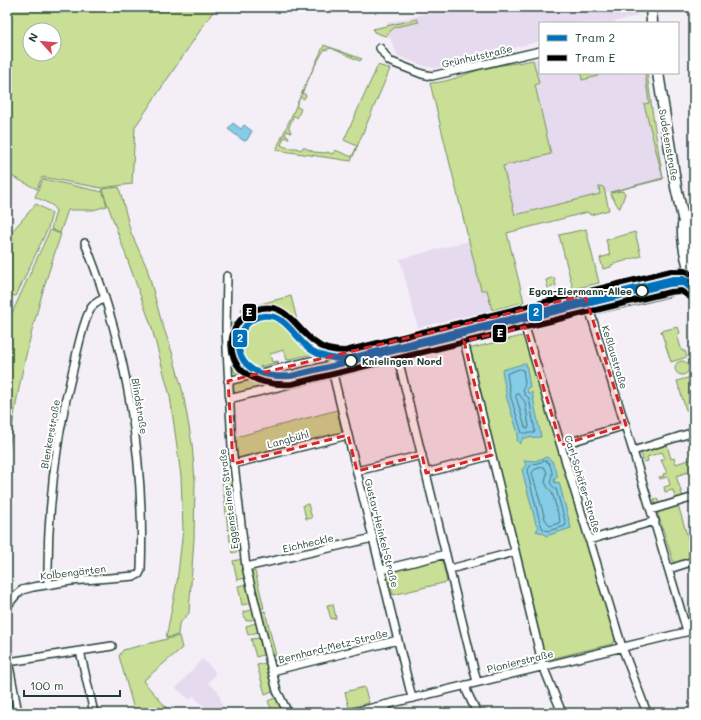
<svg xmlns="http://www.w3.org/2000/svg" width="701" height="720" font-family="Mali,sans-serif">
<style>
.built{fill:#e6daee}
.green{fill:#c8df95;stroke:#748e64;fill-rule:evenodd}
.water{fill:#85cce6;stroke:#5c939f}
.lines{fill:none;stroke-linecap:round;stroke-linejoin:round}
.shore{stroke:#48767b;stroke-width:1}
.street-casing{stroke:#1f3d34;stroke-width:10}
.secondary-casing{stroke:#1f3d34;stroke-width:13}
.street{stroke:#fff;stroke-width:7}
.secondary{stroke:#fff;stroke-width:10}
.tram-1-casing{stroke:#fff;stroke-width:9}
.tram-2-casing{stroke:#fff;stroke-width:9}
.tram-1{stroke:#0071bc;stroke-width:6}
.tram-2{stroke:#000;stroke-width:6}
.marked{fill:#d62828;fill-opacity:0.2;stroke:#d62828;stroke-width:3;stroke-dasharray:8 5;stroke-linejoin:round}
.stop-dot{fill:#fff;stroke:#1f3d34;stroke-width:2}
.labels{text-anchor:middle;dominant-baseline:central;stroke-width:4;stroke-linejoin:round;paint-order:stroke}
.street-label{font-size:10px;fill:#1f3d34;stroke:#fff}
.stop-label{font-size:10px;font-weight:bold;fill:#1f3d34;stroke:#fff;text-anchor:end}
.line-badge{stroke:#fff;stroke-width:1.5}
.badge-label{font-size:11px;text-anchor:middle;font-weight:bold;fill:#fff}
</style>
<rect width="100%" height="100%" fill="#f4eef7"/>
<filter id="ink" filterUnits="userSpaceOnUse"><feTurbulence type="fractalNoise" baseFrequency=".025" numOctaves="2"/><feDisplacementMap in="SourceGraphic" scale="8" xChannelSelector="R" yChannelSelector="G"/><feConvolveMatrix kernelMatrix="1 2 1 2 8 2 1 2 1" color-interpolation-filters="sRGB"/></filter>
<g filter="url(#ink)">
<path class="built" d="M 454,7 L 636,7 L 637,16 L 609,23 L 540,23 L 540,41 L 435,68 L 424,66 L 398,56 L 390,38 L 374,32 L 373,29 L 388,26 L 387,23 Z
M 540,58 L 540,73 L 647,73 L 653,117 L 663,179 L 515,215 L 503,166 L 551,154 L 535,84 L 538,83 L 533,60 Z
M 469,241 L 481,290 L 487,290 L 492,310 L 418,328 L 400,259 Z
M 202,659 L 214,670 L 215,675 L 208,683 L 218,691 L 224,713 L 211,713 L 193,696 L 190,700 L 176,688 Z"/>
<path class="green" d="M 7,7 L 216,7 L 135,127 L 132,184 L 101,188 L 42,177 L 37,189 L 7,174 ZM 30,30 L 54,30 L 54,54 L 30,54 Z
M 417,19 L 419,22 L 395,27 L 385,36 L 374,32 L 373,29 Z
M 324,45 L 362,59 L 360,61 L 331,48 L 324,50 L 313,69 L 302,93 L 306,95 L 304,99 L 300,97 L 296,106 L 301,109 L 297,118 L 294,115 L 289,127 L 291,133 L 287,131 L 285,135 L 289,137 L 288,139 L 284,137 L 281,145 C 286,148 291,148 296,148 L 301,150 L 303,147 L 314,152 L 326,153 L 327,152 L 333,154 L 335,150 L 352,157 L 357,146 L 344,140 L 378,65 L 390,69 L 351,161 L 276,150 Z
M 533,60 L 539,83 L 535,85 L 551,154 L 503,166 L 515,215 L 600,194 L 599,187 L 601,186 L 604,188 L 609,210 L 590,215 L 588,212 L 507,233 L 524,302 L 492,310 L 487,290 L 481,290 L 430,83 C 450,83 467,72 487,68 C 502,64 517,64 533,60 Z
M 581,73 L 597,73 L 598,76 L 582,80 Z
M 645,73 L 647,73 L 653,117 L 663,179 L 611,192 L 663,178 L 644,104 L 649,103 Z
M 43,179 L 103,192 L 107,206 L 93,210 L 68,210 L 60,233 L 51,229 L 56,211 L 52,205 L 35,197 Z
M 119,187 L 131,233 L 147,268 L 161,320 L 172,352 L 183,393 L 192,444 L 195,481 L 194,539 L 189,613 L 179,624 L 178,635 L 166,638 L 177,582 L 183,530 L 181,476 L 170,396 L 151,325 L 102,189 Z
M 621,191 L 624,192 L 625,194 L 620,208 L 619,208 L 611,195 L 611,193 Z
M 36,204 L 52,213 L 48,228 L 16,296 L 7,295 L 7,237 Z
M 586,229 L 599,283 L 573,289 L 559,235 Z
M 50,230 L 61,234 C 40,296 23,358 13,422 C 11,437 8,452 7,468 L 7,311 L 12,313 Z
M 635,232 L 641,256 L 611,265 L 611,267 L 603,269 L 600,258 L 610,255 L 606,240 Z
M 676,273 L 684,274 L 688,279 L 684,284 L 680,287 Z
M 554,277 L 556,286 L 548,288 L 546,280 Z
M 673,277 L 675,285 L 660,288 L 659,287 L 604,301 L 607,294 Z
M 597,293 L 598,296 L 603,295 L 600,302 L 601,306 L 594,306 L 590,298 L 592,295 Z
M 291,296 L 300,332 L 304,331 C 306,340 310,346 312,354 L 287,360 L 284,350 L 270,354 L 272,362 L 278,361 L 279,362 L 236,373 L 234,372 L 230,330 C 231,322 235,320 243,317 L 241,309 Z
M 578,299 L 582,301 L 583,307 L 580,309 L 517,325 L 516,323 L 512,323 L 510,315 Z
M 502,317 L 503,319 L 507,318 L 509,327 L 407,352 L 403,350 L 402,344 L 404,341 Z
M 678,327 L 680,333 L 677,335 L 682,351 L 685,351 L 687,357 L 671,362 L 661,331 Z
M 526,335 L 617,637 L 615,637 L 615,641 L 612,644 L 550,659 L 543,655 L 468,349 Z
M 372,349 L 373,351 L 383,349 L 384,355 L 300,376 L 298,367 Z
M675 368a7 7 0 1 1 14 0a7 7 0 1 1-14 0Z
M 294,368 L 296,380 L 239,394 L 234,392 L 233,386 L 237,382 Z
M 694,376 L 694,408 L 686,410 L 677,381 Z
M 337,410 L 342,433 L 237,458 L 236,437 Z
M 667,445 L 671,459 L 674,458 L 676,464 L 691,459 L 690,455 L 691,455 L 692,458 L 694,457 L 694,470 L 676,476 L 683,497 L 656,505 L 654,499 L 657,498 L 659,503 L 675,498 L 673,490 L 665,492 L 664,487 L 670,485 L 668,477 L 660,479 L 659,477 L 664,476 L 663,474 L 667,473 L 661,460 L 665,458 L 662,452 L 647,457 L 648,461 L 644,462 L 641,453 Z
M 231,478 L 237,529 L 228,530 L 222,479 Z
M 308,504 L 312,518 L 306,519 L 303,505 Z
M 678,505 L 694,558 L 674,564 L 657,511 Z
M 237,533 L 240,551 L 232,553 L 229,534 Z
M 242,559 L 245,578 L 237,580 L 233,561 Z
M 442,559 L 447,582 L 393,595 L 387,572 Z
M 255,571 L 264,608 L 261,609 L 251,572 Z
M 247,584 L 251,603 L 242,605 L 238,586 Z
M 333,604 L 336,618 L 331,619 L 327,605 Z
M 252,610 L 255,619 L 246,621 L 243,612 Z
M 265,611 L 277,660 L 273,661 L 261,612 Z
M 256,623 L 258,632 L 248,635 L 246,626 Z
M 179,636 L 182,648 L 143,681 L 171,713 L 135,713 L 119,656 L 123,650 Z
M 259,638 L 263,655 L 256,657 L 251,639 Z
M 266,663 L 275,690 L 265,694 L 257,665 Z
M 7,671 L 15,713 L 7,713 Z
M 364,687 L 369,703 L 349,708 L 345,692 Z
M 277,697 L 283,709 L 273,713 L 268,701 Z"/>
<path class="water" d="M 233,123 L 241,129 L 244,125 L 252,131 L 247,140 L 244,141 L 228,129 Z
M 526,363 L 530,387 L 527,388 L 528,393 L 532,392 L 541,437 L 523,438 L 520,444 L 517,440 L 518,433 L 507,399 L 502,370 Z
M 547,457 L 552,461 L 558,477 L 554,479 L 555,483 L 559,482 L 571,528 L 546,536 L 543,533 L 536,531 L 539,527 L 536,524 L 522,470 L 526,465 L 524,460 L 535,461 Z"/>
<g class="lines">
<path class="shore" d="M 520,369 L 523,370 L 525,383 L 523,390 L 525,395 L 529,398 L 535,431 L 534,433 L 522,433 L 511,398 L 507,374 Z
M 517,394 L 519,394 L 525,402 L 529,427 L 528,429 L 525,427 L 516,397 Z
M 546,461 L 549,463 C 550,466 553,472 552,475 C 550,483 549,484 556,489 L 566,524 L 565,526 L 548,531 L 543,529 L 540,522 L 527,471 L 531,465 Z
M 543,467 L 545,468 L 547,473 L 545,482 L 548,488 L 552,492 L 560,521 L 559,523 L 550,526 L 545,519 L 532,473 L 534,470 Z"/>
<g class="street-casing">
<path id="street" d="M 380,48 L 389,61 L 422,74 L 432,76 L 540,51
M 227,276 L 226,328 L 232,447 L 246,567 L 277,691 L 288,713
M 585,295 L 633,451 L 687,631
M 525,327 L 622,647 L 647,713
M 464,341 L 543,666 L 562,713
M 394,342 L 477,682
M 333,374 L 412,698
M 228,381 L 689,269
M 229,399 L 579,313 C 617,305 656,297 694,285
M 561,445 L 626,425
M 633,451 L 694,432
M 233,464 L 348,435
M 357,471 L 422,455
M 426,473 L 492,455
M 651,510 L 694,497
M 589,540 L 655,521
M 246,567 L 373,538
M 450,569 L 515,552
M 669,569 L 694,561
M 381,570 L 446,554
M 48,584 C 47,508 56,434 75,361 C 78,347 84,320 91,308 C 94,303 99,301 105,298
M 7,606 L 16,595 L 22,590 L 33,587 L 71,581 L 135,576 L 139,574 L 141,570 C 145,459 127,346 85,243
M 80,651 L 112,646
M 7,655 L 18,713
M 8,662 L 80,651 L 94,713
M 272,671 L 398,640
M 466,685 L 467,692 L 477,713
M 384,705 L 388,713
M 351,713 L 694,630"/>
</g>
<g class="secondary-casing">
<path id="secondary" d="M 651,7 L 652,23
M 658,73 L 676,187 L 683,218 L 694,254
M 683,225 C 682,246 687,264 694,283"/>
</g>
<use href="#street" class="street"/>
<use href="#secondary" class="secondary"/>
<g class="tram-1-casing">
<path id="tram-1" d="M 694,285 L 683,279 L 673,279 L 346,359 C 334,359 321,357 311,350 C 295,339 286,313 263,316 C 240,319 231,349 247,365 C 258,376 277,377 291,376 L 669,284 L 683,283 L 694,290"/>
</g>
<g class="tram-2-casing">
<path id="tram-2" d="M 690,297 L 681,291 L 670,292 L 292,384 C 277,385 261,384 248,375 C 220,358 229,313 262,308 C 289,304 297,331 316,343 C 324,350 335,351 345,351 L 671,271 L 685,271 L 694,276"/>
</g>
<use href="#tram-1" class="tram-1"/>
<use href="#tram-2" class="tram-2"/>
</g>
</g>
<path class="marked" d="M 585,295 L 626,425 L 561,445 L 525,327 L 464,341 L 492,455 L 426,473 L 422,455 L 357,471 L 348,435 L 233,464 L 228,381 Z"/>
<g class="stop-dot">
<circle cx="642" cy="291" r="6"/>
<circle cx="351" cy="361" r="6"/>
</g>
<g class="labels">
<g class="street-label">
<text transform="translate(477 56) rotate(-13)">Grünhutstraße</text>
<text transform="translate(669 145) rotate(80)">Sudetenstraße</text>
<text transform="translate(615 357) rotate(73)">Keßlaustraße</text>
<text transform="translate(140 406) rotate(81)">Blindstraße</text>
<text transform="translate(50 434) rotate(-80)">Blenkerstraße</text>
<text transform="translate(288 439) rotate(-15)">Langbühl</text>
<text transform="translate(583 484) rotate(73)">Carl-Schäfer-Straße</text>
<text transform="translate(228 499) rotate(-97)">Eggensteiner Straße</text>
<text transform="translate(382 533) rotate(76)">Gustav-Heinkel-Straße</text>
<text transform="translate(308 543) rotate(-13)">Eichheckle</text>
<text transform="translate(73 572) rotate(-7)">Kolbengärten</text>
<text transform="translate(333 646) rotate(-14)">Bernhard-Metz-Straße</text>
<text transform="translate(520 661) rotate(-14)">Pionierstraße</text>
</g>
<g class="stop-label">
<text x="632" y="291">Egon-Eiermann-Allee</text>
<text x="362" y="361" text-anchor="start">Knielingen Nord</text>
</g>
</g>
<g class="line-badge">
<rect x="528" y="303" width="15" height="19" rx="4" fill="#0071bc"/>
<rect x="242" y="303" width="15" height="19" rx="4" fill="#000"/>
<rect x="492" y="324" width="15" height="19" rx="4" fill="#000"/>
<rect x="232" y="329" width="16" height="19" rx="4" fill="#0071bc"/>
</g>
<g class="badge-label">
<text x="536" y="316">2</text>
<text x="249" y="316">E</text>
<text x="500" y="337">E</text>
<text x="240" y="342">2</text>
</g>
<rect width="701" height="720" fill="none" stroke="#fff" stroke-width="24"/>
<rect x="12" y="12" width="677" height="696" fill="none" stroke="#1f3d34" stroke-width="1.5" filter="url(#ink)"/>
<rect x="539" y="22" width="140" height="52" fill="#ffffff" stroke="#a5b1ae"/>
<rect x="547" y="35" width="20" height="6" fill="#0071bc" stroke="#a5b1ae"/>
<text x="575" y="42" font-size="12" fill="#1f3d34">Tram 2</text>
<rect x="547" y="55" width="20" height="6" fill="#000000" stroke="#a5b1ae"/>
<text x="575" y="62" font-size="12" fill="#1f3d34">Tram E</text>
<g transform="translate(42 42) rotate(297)"><circle r="19" fill="#ffffff" stroke="#a5b1ae"/>
<path d="M0-3L7 15L0 10L-7 15Z" fill="#d1495b"/>
<text y="-6" font-size="11" font-weight="bold" text-anchor="middle" fill="#1f3d34">N</text>
</g>
<path d="M24 690v6h96v-6" fill="none" stroke="#1f3d34" stroke-width="2"/>
<text x="30" y="690" font-size="12" fill="#1f3d34" stroke="#ffffff" stroke-width="3" paint-order="stroke">100 m</text>
</svg>
